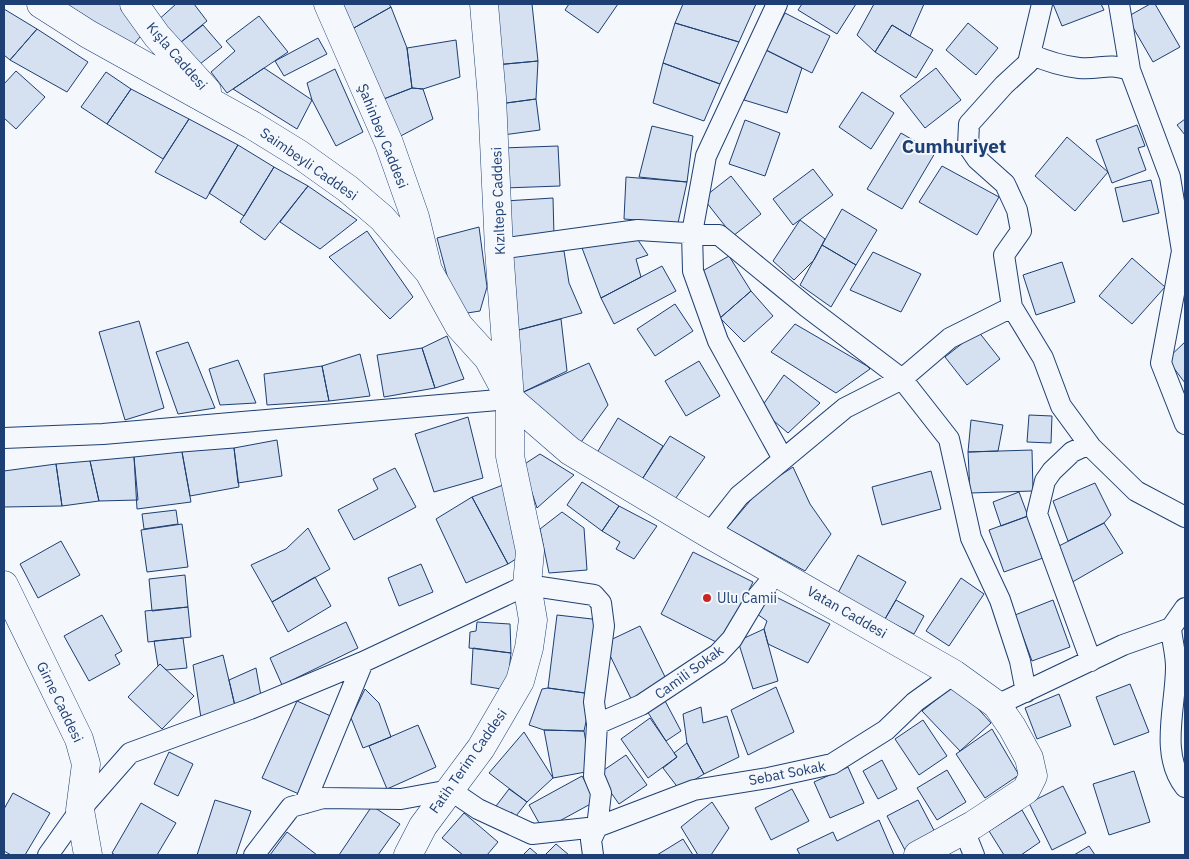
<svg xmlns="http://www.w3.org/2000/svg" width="1189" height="859" font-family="'IBM Plex Sans',sans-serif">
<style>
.building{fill:#d5e0f0;stroke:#1d3f73}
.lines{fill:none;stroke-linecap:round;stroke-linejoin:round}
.street-casing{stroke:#1d3f73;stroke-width:22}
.secondary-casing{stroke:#1d3f73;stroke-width:29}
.street{stroke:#f4f7fb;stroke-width:20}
.secondary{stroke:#f4f7fb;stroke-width:28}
.poi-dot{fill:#c62828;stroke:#f4f7fb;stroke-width:2}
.labels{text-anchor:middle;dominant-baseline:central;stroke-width:4;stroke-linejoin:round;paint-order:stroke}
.street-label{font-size:14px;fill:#1d3f73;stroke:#f4f7fb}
.poi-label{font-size:14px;fill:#1d3f73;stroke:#f4f7fb;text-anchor:start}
.district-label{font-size:19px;font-weight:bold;fill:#1d3f73;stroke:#f4f7fb}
</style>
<rect width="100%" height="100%" fill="#f4f7fb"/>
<path class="building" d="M 60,4 L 120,4 L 146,30 L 129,50 Z
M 176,4 L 194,4 L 207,21 L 176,46 L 156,22 Z
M 333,4 L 389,4 L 391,7 L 345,33 Z
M 489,4 L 532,4 L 538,61 L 495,65 Z
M 569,4 L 618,4 L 598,33 L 565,10 Z
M 683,4 L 756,4 L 739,42 L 675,23 Z
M 802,4 L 856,4 L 837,34 L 798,10 Z
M 874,4 L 924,4 L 910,36 L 892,25 L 875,52 L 857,35 Z
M 1053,4 L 1101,4 L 1104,10 L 1062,26 Z
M 1150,4 L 1155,4 L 1180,47 L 1153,62 L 1127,17 Z
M 391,7 L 407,48 L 412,88 L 376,102 L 345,33 Z
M 4,9 L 37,29 L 10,60 L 4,55 Z
M 785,13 L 830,36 L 812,73 L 766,50 Z
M 259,16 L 288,52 L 227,93 L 211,72 L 235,51 L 226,41 Z
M 675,23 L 739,42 L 720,84 L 663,63 Z
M 968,23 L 998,48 L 976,75 L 946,50 Z
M 203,25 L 222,47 L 196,67 L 176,46 Z
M 892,25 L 933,50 L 916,78 L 875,52 Z
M 37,29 L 88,62 L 67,92 L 10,60 Z
M 318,38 L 327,54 L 284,76 L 275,61 Z
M 456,40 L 460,77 L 423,89 L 412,88 L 407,48 Z
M 766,50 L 802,68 L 787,113 L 744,100 Z
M 538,61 L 536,99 L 499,104 L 495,65 Z
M 663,63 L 720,84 L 704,121 L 653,103 Z
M 264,68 L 312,100 L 297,129 L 233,89 Z
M 936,68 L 961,100 L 925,128 L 900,96 Z
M 335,69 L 363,132 L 336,146 L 312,100 L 307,83 Z
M 16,71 L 45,97 L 16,129 L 4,118 L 4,84 Z
M 106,72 L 131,89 L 107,124 L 81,107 Z
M 412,88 L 423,89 L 433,119 L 393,140 L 376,102 Z
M 131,89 L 189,119 L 163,159 L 107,124 Z
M 862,92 L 894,113 L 871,149 L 839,127 Z
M 536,99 L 540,130 L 503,135 L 499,104 Z
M 189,119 L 238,145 L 206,199 L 155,172 Z
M 1185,119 L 1185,135 L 1177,125 Z
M 745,120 L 780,133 L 765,176 L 729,164 Z
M 1137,125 L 1145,146 L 1138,148 L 1146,170 L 1112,183 L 1096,140 Z
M 652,126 L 693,136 L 687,182 L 639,177 Z
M 901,133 L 935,153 L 902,209 L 867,189 Z
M 1067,137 L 1108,172 L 1075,211 L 1035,176 Z
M 238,145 L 274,167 L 244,216 L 209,193 Z
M 558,146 L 560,186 L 504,188 L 502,148 Z
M 942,166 L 999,197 L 977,235 L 919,202 Z
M 274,167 L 308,186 L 265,240 L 240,222 Z
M 813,169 L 833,195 L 793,225 L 773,199 Z
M 731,176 L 761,214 L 733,236 L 703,198 Z
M 626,177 L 687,182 L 678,223 L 624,219 Z
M 1151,180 L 1159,213 L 1123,222 L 1115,188 Z
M 308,186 L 357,220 L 320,249 L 280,222 Z
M 553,198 L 554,236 L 509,240 L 505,201 Z
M 842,209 L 877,230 L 856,265 L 822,245 Z
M 800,220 L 825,239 L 814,260 L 794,280 L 773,261 Z
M 479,227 L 487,287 L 480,311 L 461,314 L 456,309 L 437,238 Z
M 367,231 L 413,297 L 390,319 L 329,257 Z
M 636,237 L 648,255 L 636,259 L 641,277 L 601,298 L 582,248 Z
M 822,245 L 856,265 L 831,307 L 800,285 Z
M 564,251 L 569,283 L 582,313 L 511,332 L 507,254 Z
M 873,252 L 921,274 L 901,312 L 850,290 Z
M 729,256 L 751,291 L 720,318 L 699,273 Z
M 1132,258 L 1165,287 L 1132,324 L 1099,296 Z
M 1062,262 L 1075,302 L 1036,315 L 1023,275 Z
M 662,266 L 676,291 L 614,324 L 601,298 Z
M 751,291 L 773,316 L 744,342 L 720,318 Z
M 675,304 L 693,331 L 655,356 L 637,329 Z
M 561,319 L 567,371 L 517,395 L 511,332 Z
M 139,321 L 164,408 L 125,420 L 99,332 Z
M 795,324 L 867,366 L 870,369 L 836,393 L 771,352 Z
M 978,331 L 1000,359 L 967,385 L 945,357 Z
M 447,336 L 464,379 L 435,388 L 422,348 Z
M 188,342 L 215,408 L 178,414 L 156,352 Z
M 1185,342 L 1185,383 L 1167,359 Z
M 422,348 L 435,388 L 384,397 L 377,355 Z
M 360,354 L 370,396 L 329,401 L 322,366 Z
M 238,360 L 256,403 L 220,405 L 209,369 Z
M 699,361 L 720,396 L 686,416 L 665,381 Z
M 589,363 L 608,405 L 579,445 L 517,395 Z
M 322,366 L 329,401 L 267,405 L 264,374 Z
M 784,375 L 820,403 L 788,433 L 760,409 Z
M 1029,415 L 1052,416 L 1051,443 L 1027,442 Z
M 468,417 L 483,478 L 434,492 L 415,434 Z
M 618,418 L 663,446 L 641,481 L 595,456 Z
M 971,420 L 1003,425 L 998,451 L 968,452 Z
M 670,436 L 705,457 L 673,502 L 641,481 Z
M 277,440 L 282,476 L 238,483 L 234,448 Z
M 234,448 L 239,487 L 190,496 L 182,452 Z
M 1032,450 L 1033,491 L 970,493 L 968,452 Z
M 182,452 L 191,502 L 137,509 L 134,457 Z
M 540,454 L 574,475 L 537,508 L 523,465 Z
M 134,457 L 138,500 L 99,501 L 90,461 Z
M 90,461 L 99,501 L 62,506 L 56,464 Z
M 56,464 L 62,506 L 4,507 L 4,471 Z
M 793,467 L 810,504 L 831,534 L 805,571 L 727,528 L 761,488 Z
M 395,468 L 416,507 L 354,540 L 338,510 L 378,489 L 373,479 Z
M 931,471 L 941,509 L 882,525 L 872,487 Z
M 582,482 L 619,506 L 602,531 L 567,505 Z
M 1095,483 L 1111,515 L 1104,523 L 1068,541 L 1053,501 Z
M 503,485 L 524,554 L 508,564 L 472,497 Z
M 1019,492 L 1028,516 L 1001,526 L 993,502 Z
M 472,497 L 508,564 L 466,583 L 436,519 Z
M 619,506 L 657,526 L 634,559 L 616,549 L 620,542 L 602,531 Z
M 176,510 L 178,524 L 144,529 L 142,514 Z
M 562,512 L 584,528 L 587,570 L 549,573 L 540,529 Z
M 1028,516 L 1043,558 L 1004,572 L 989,530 Z
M 1104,523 L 1123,553 L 1069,584 L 1055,548 Z
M 182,524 L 188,567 L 147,572 L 141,530 Z
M 308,528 L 330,569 L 272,602 L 251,565 L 286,549 Z
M 61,541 L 80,575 L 38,598 L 20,564 Z
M 693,552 L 753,582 L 722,645 L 661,614 Z
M 858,555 L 906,582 L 885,619 L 838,593 Z
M 421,564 L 433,592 L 399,606 L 388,578 Z
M 185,575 L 188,607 L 152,611 L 149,579 Z
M 315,577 L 331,606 L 288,632 L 272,602 Z
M 961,578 L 984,594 L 949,646 L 926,631 Z
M 770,594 L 830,624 L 808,663 L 768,644 L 764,629 L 767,621 L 757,614 Z
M 896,600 L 924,616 L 914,634 L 885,619 Z
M 1053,600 L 1070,647 L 1032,661 L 1015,615 Z
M 188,607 L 191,637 L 148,642 L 145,611 Z
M 102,615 L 122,651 L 115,655 L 120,664 L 89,681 L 64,636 Z
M 557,615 L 601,620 L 592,694 L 548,688 Z
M 346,622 L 358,648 L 282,685 L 270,658 Z
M 477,622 L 510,624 L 511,653 L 469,648 L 470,632 L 476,631 Z
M 640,626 L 669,685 L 633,703 L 604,643 Z
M 764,629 L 778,681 L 753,689 L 738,641 Z
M 183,638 L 187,668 L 166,670 L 160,664 L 158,666 L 154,641 Z
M 473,648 L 511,653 L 507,690 L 471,684 Z
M 223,655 L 235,706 L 201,718 L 193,665 Z
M 160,664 L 194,696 L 162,729 L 128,697 Z
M 256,668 L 261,696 L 235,706 L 229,680 Z
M 956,684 L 991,723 L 960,751 L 922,711 Z
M 1130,684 L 1149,732 L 1114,745 L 1096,697 Z
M 776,687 L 794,732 L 748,755 L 731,710 Z
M 548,688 L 592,694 L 584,731 L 544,730 L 529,725 L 542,689 Z
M 365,689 L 379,703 L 391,737 L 363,748 L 351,718 Z
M 1059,694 L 1071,726 L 1037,739 L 1025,708 Z
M 664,699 L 681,731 L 666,741 L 647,711 Z
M 297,701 L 333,717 L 299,794 L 262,778 Z
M 701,707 L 703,723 L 727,716 L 739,757 L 704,774 L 687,743 L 683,714 Z
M 650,718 L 677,757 L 648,778 L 621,739 Z
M 923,720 L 947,756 L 919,775 L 895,739 Z
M 418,725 L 436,767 L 387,789 L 369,746 Z
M 992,729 L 1019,775 L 985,798 L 956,754 Z
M 544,730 L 584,731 L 591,771 L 553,778 Z
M 524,732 L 553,778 L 527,802 L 489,773 Z
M 687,743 L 704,774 L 679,789 L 663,768 L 677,757 L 674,753 Z
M 169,752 L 193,764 L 178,796 L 154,784 Z
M 626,755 L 647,785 L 619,804 L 598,774 Z
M 882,760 L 897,789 L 878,799 L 863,771 Z
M 848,767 L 864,803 L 830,818 L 814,782 Z
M 947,770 L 966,802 L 937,820 L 917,788 Z
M 1134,771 L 1150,822 L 1109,835 L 1093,784 Z
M 582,776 L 596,801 L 543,830 L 529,805 Z
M 1063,786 L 1086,833 L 1052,850 L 1029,803 Z
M 509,789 L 527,802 L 516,816 L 511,812 L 506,819 L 493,810 Z
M 792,789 L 809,821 L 771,840 L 755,808 Z
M 13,793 L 50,813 L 25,855 L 11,855 L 4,851 L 4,809 Z
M 215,800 L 251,811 L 236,855 L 197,855 Z
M 918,800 L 937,836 L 906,852 L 887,816 Z
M 712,802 L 729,828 L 711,855 L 698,855 L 681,827 Z
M 141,803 L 176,823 L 157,855 L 115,855 L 112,853 Z
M 372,806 L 400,824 L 378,855 L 339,855 Z
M 1022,810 L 1040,842 L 1021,855 L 1004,855 L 989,831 Z
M 464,813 L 498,842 L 487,855 L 463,855 L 442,838 Z
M 879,820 L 894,855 L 800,855 L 797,849 L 833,832 L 837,841 Z
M 287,832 L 317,855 L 270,855 Z
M 683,839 L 693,855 L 657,855 Z
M 556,844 L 569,855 L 545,855 Z
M 1089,846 L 1095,855 L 1074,855 Z
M 530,848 L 538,855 L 523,855 Z"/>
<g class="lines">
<g class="street-casing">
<path id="street" d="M 777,4 L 706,156 L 692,233 L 693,271 L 718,341 L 783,459
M 1042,4 L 1028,63 L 1004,85 L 969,124 L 968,146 L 977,159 L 1005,184 L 1017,210 L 1021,231 L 1004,255 L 1012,307 L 1043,358 L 1061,406 L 1091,447 L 1136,491 L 1185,517
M 1119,4 L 1130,70 L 1170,177 L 1182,251 L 1161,363 L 1185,424
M 1030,54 C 1046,61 1061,66 1079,68 C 1101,70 1107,62 1130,70
M 499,249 L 638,230 L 719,235 L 807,307 L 902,379 L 949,439 L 971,538 L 1000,600 L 1020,661 L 1026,692
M 4,438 L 103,434 L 510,399
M 1089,444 L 1072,452 L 1052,471 L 1045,481 L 1037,514 L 1091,661
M 709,534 L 739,496 L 845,408 L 902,379 L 950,338 L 1012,307
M 1171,628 C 1172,641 1176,654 1176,667 C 1176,706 1159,754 1185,787
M 997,705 L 1123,645 L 1171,628 L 1185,608
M 597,724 L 641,705 L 718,654 L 732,639 L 757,597 L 778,572
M 305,803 L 363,662
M 964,830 L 974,855
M 48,855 L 80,810 L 130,753 L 250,709 L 363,662 L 527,585 L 594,595 L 601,603 L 604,626 L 594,702 L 597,724 L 594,776 L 601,793 L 597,827 L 591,840 L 593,855
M 254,855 L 291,807 L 323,798 L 401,799 L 450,790 L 478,809 L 532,834 L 597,827 L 694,790 L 768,778 L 832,764 L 886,730 L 915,702 L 954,674"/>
</g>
<g class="secondary-casing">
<path id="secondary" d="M 41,4 L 88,34 L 252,125 L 299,154 L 348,189 L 382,218 L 429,272 L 459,326 L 488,358 L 510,399 L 570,451 L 709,534 L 954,674 L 997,705 L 1012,727 L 1029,758 L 1033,776 L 1026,790 L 973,825 L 918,855
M 134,4 L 157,36 L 207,91
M 328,4 L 389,143 L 415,217 L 427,266
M 4,585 L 79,739 L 86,764 L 80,810 L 88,855
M 408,855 L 423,826 L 481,748 L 520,681 L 529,648 L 533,620 L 527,585 L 530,551 L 510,456 L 510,399 L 499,249 L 492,98 L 484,4"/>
</g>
<use href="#street" class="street"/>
<use href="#secondary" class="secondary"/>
</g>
<circle class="poi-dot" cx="707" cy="598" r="5"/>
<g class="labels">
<g class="street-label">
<text transform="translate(177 56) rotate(49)">Kışla Caddesi</text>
<text transform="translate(383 136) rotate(68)">Şahinbey Caddesi</text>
<text transform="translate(309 164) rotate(35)">Saimbeyli Caddesi</text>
<text transform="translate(498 201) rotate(-92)">Kızıltepe Caddesi</text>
<text transform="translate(847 612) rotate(30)">Vatan Caddesi</text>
<text transform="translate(689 672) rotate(-36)">Camili Sokak</text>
<text transform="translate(60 702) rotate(64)">Girne Caddesi</text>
<text transform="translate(468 761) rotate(-55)">Fatih Terim Caddesi</text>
<text transform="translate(787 773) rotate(-11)">Sebat Sokak</text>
</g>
<g class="poi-label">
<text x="717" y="598">Ulu Camii</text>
</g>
<g class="district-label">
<text x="954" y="146">Cumhuriyet</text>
</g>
</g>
<rect width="1189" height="859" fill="none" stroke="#1d3f73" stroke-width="10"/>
</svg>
